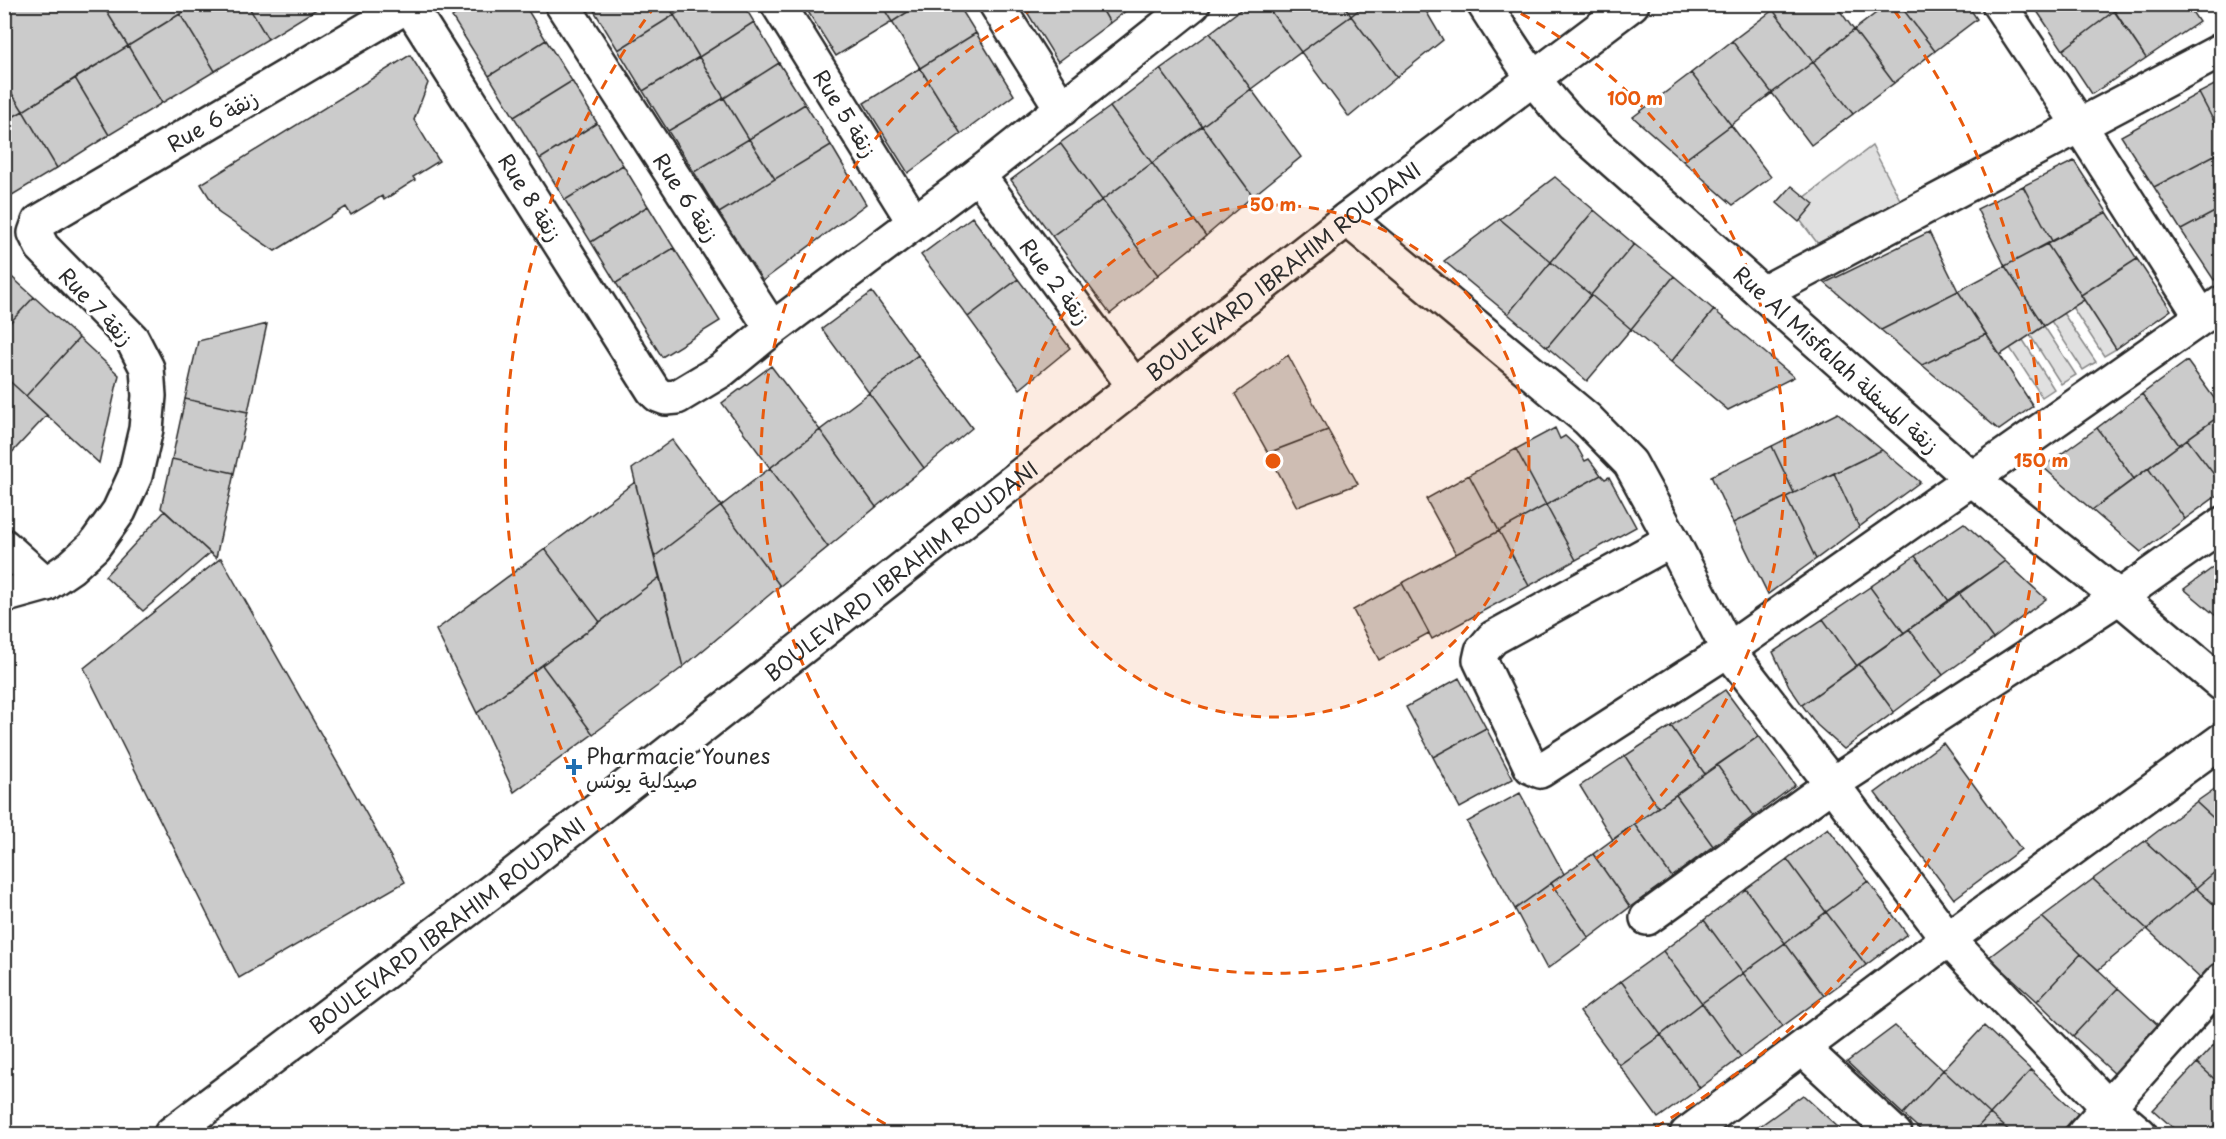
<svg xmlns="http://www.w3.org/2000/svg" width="2226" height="1139" font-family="'Playpen Sans','Playpen Sans Arabic',sans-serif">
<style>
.green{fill:#e0e0e0;stroke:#868686;stroke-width:1.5}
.building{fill:#cbcbcb;stroke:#2b2b2b;stroke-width:1.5}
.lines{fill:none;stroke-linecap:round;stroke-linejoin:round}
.minor-casing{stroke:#2b2b2b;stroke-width:38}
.minor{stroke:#fff;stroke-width:33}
.ring{fill:none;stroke:#e8590c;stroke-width:3;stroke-dasharray:10 8}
.poi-dot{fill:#1f6fb2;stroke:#fff;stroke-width:2}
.labels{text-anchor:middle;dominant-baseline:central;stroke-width:6;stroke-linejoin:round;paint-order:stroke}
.street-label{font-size:21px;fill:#2b2b2b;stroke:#fff}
.poi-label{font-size:21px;fill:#2b2b2b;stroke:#fff;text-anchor:start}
.centre{fill:#e8590c;stroke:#fff;stroke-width:3}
.ring-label{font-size:18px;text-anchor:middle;font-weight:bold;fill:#e8590c;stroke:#fff;stroke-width:6;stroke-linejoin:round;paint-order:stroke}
</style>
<rect width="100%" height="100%" fill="#fff"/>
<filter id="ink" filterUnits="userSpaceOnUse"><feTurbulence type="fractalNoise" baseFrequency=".0167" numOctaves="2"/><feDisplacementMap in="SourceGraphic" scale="12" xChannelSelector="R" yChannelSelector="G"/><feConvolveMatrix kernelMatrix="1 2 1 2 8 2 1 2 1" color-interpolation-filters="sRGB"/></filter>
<g filter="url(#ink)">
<path class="green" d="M 1872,146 L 1906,211 L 1824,252 L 1791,208 Z
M 2084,300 L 2116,349 L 2104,356 L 2072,307 Z
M 2063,313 L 2096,362 L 2083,370 L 2051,321 Z
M 2044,326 L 2076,375 L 2061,384 L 2030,335 Z
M 2023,340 L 2054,389 L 2042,397 L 2010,348 Z"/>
<path class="building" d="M 4,4 L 102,4 L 128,46 L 23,111 L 4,81 Z
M 102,4 L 196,4 L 128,46 Z
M 196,4 L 247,4 L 268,39 L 215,71 L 180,14 Z
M 247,4 L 319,4 L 320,7 L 268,39 Z
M 471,4 L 524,4 L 546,40 L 489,76 L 452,17 Z
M 600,4 L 667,4 L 674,15 L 618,50 L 593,9 Z
M 667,4 L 691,4 L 674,15 Z
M 691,4 L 743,4 L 754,22 L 699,57 L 674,15 Z
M 817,4 L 881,4 L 892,22 L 836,56 L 807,10 Z
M 881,4 L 920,4 L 892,22 Z
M 920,4 L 958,4 L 976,33 L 920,68 L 892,22 Z
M 1022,4 L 1099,4 L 1110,23 L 1058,62 Z
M 1099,4 L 1135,4 L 1110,23 Z
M 1248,4 L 1265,4 L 1301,52 L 1251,89 L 1210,33 Z
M 1265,4 L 1343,4 L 1351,16 L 1301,52 Z
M 1343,4 L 1366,4 L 1351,16 Z
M 1366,4 L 1422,4 L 1443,40 L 1397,77 L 1351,16 Z
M 1780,4 L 1835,4 L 1854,30 L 1813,62 L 1773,10 Z
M 1888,4 L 1899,4 L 1935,51 L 1894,83 L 1854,30 Z
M 1899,4 L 1967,4 L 1977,19 L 1935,51 Z
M 2039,4 L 2110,4 L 2114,11 L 2063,50 L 2035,8 Z
M 2110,4 L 2187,4 L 2199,22 L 2146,58 Z
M 1773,10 L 1813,62 L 1772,93 L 1732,41 Z
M 2114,11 L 2146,58 L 2092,94 L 2063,50 Z
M 180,14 L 215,71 L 162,103 L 128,46 Z
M 674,15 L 699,57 L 643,91 L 618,50 Z
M 1351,16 L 1397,77 L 1349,117 L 1301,52 Z
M 754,22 L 779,63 L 724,98 L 699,57 Z
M 1854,30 L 1894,83 L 1853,114 L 1813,62 Z
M 976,33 L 1014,95 L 961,134 L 920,68 Z
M 1210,33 L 1251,89 L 1202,126 L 1160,69 Z
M 546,40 L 572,81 L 514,117 L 489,76 Z
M 1732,41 L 1772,93 L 1731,125 L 1691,73 Z
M 128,46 L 162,103 L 109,135 L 75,78 Z
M 410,55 L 428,83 L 414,120 L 439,161 L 413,177 L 415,180 L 384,200 L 382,196 L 351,215 L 346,207 L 275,251 L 219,213 L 201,184 Z
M 699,57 L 724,98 L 668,131 L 643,91 Z
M 1813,62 L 1853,114 L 1811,145 L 1772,93 Z
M 779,63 L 805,104 L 749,139 L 724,98 Z
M 920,68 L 961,134 L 908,173 L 864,103 Z
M 1160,69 L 1202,126 L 1152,163 L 1110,107 Z
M 1691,73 L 1731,125 L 1683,161 L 1633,117 Z
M 75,78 L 109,135 L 57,168 L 23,111 Z
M 4,81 L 23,111 L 4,122 Z
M 572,81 L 597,123 L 540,159 L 514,117 Z
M 2222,81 L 2222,137 L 2199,93 Z
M 1251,89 L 1301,157 L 1253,196 L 1202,126 Z
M 2199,93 L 2222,137 L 2222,151 L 2154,187 L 2121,136 Z
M 724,98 L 749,139 L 694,172 L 668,131 Z
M 805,104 L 831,145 L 775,179 L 749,139 Z
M 1110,107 L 1152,163 L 1102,200 L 1060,143 Z
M 23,111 L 57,168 L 4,200 L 4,122 Z
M 597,123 L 623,165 L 565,200 L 540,159 Z
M 1731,125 L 1771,177 L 1733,205 L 1683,161 Z
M 1202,126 L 1253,196 L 1206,236 L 1152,163 Z
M 749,139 L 775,179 L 719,213 L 694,172 Z
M 1060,143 L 1102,200 L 1052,236 L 1011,180 Z
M 831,145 L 866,204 L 761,282 L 719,213 Z
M 2222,151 L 2222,208 L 2181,230 L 2154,187 Z
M 2074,161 L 2107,212 L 2052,241 L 2023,186 Z
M 1152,163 L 1206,236 L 1158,275 L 1102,200 Z
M 623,165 L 648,206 L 591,242 L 565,200 Z
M 1555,177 L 1594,210 L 1551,262 L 1500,219 Z
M 1792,186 L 1814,204 L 1799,222 L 1777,203 Z
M 2023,186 L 2052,241 L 2005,266 L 1977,209 Z
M 1102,200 L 1158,275 L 1110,314 L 1052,236 Z
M 648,206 L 674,248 L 616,283 L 591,242 Z
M 2222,208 L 2222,275 L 2214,280 L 2181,230 Z
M 1594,210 L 1634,244 L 1591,295 L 1551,262 Z
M 2107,212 L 2137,259 L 2081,295 L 2047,244 Z
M 972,217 L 1018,279 L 968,317 L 921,255 Z
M 1500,219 L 1551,262 L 1508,314 L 1444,261 Z
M 1929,232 L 1958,291 L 1881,330 L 1825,283 Z
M 1634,244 L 1674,276 L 1631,329 L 1591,295 Z
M 2047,244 L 2084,300 L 2044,326 L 2005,266 Z
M 674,248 L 720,321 L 662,357 L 616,283 Z
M 2137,259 L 2171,310 L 2116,349 L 2081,295 Z
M 1551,262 L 1591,295 L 1547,347 L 1508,314 Z
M 2005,266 L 2044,326 L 2000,355 L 1958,291 Z
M 4,270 L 34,297 L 4,329 Z
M 1674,276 L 1714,310 L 1671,362 L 1631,329 Z
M 1018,279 L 1070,348 L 1020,389 L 968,317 Z
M 1958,291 L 1986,334 L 1922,365 L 1881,330 Z
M 872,292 L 918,355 L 869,393 L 822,329 Z
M 1591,295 L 1631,329 L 1587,381 L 1547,347 Z
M 34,297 L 79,338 L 26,396 L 4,376 L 4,329 Z
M 1714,310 L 1794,377 L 1728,410 L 1671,362 Z
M 267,324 L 248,412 L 185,399 L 198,341 Z
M 1986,334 L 2033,406 L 1999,430 L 1922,365 Z
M 79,338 L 119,375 L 99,463 L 26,396 Z
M 918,355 L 972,428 L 924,468 L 869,393 Z
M 1288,355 L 1328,430 L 1268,453 L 1235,394 Z
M 2187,361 L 2222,409 L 2222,414 L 2179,445 L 2142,394 Z
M 771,366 L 820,430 L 770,468 L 722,403 Z
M 4,376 L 47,415 L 4,461 Z
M 869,393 L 924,468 L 876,507 L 820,430 Z
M 2142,394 L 2179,445 L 2134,479 L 2097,428 Z
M 185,399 L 248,412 L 234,473 L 172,459 Z
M 1838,413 L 1882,450 L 1794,493 L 1772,446 Z
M 2222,414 L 2222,485 L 2187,439 Z
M 1555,428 L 1560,439 L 1565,436 L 1577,447 L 1585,461 L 1589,459 L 1601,475 L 1546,505 L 1516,449 Z
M 2097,428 L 2134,479 L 2092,510 L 2043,467 Z
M 820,430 L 876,507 L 828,547 L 770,468 Z
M 1328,430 L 1358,484 L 1297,507 L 1268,453 Z
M 2187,439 L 2222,485 L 2222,492 L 2185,519 L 2148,468 Z
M 672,440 L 721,506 L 654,557 L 632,469 Z
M 1772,446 L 1794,493 L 1733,523 L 1711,476 Z
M 1516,449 L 1546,505 L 1499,531 L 1469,475 Z
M 1882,450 L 1920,482 L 1859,527 L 1834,473 Z
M 172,459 L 234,473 L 216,558 L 161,508 Z
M 770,468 L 828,547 L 780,586 L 721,506 Z
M 2148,468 L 2185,519 L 2141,552 L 2092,510 Z
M 1834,473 L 1859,527 L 1816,559 L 1786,497 Z
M 1469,475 L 1499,531 L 1456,554 L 1426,499 Z
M 1601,475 L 1605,479 L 1609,477 L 1636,527 L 1576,560 L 1546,505 Z
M 635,482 L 660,577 L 600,622 L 545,549 Z
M 1786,497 L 1816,559 L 1768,594 L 1733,523 Z
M 1546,505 L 1576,560 L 1529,586 L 1499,531 Z
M 721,506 L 780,586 L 683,667 L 654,557 Z
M 165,511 L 210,553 L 143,611 L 105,576 Z
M 1964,523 L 2005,561 L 1949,601 L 1915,556 Z
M 1499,531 L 1529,586 L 1432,639 L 1402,583 Z
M 545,549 L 600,622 L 477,713 L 436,630 Z
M 1915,556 L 1949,601 L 1904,633 L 1870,587 Z
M 221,558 L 405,882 L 239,978 L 84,668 Z
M 2005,561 L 2046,599 L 1993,639 L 1959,593 Z
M 2222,561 L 2222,621 L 2184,589 Z
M 660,577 L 683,667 L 593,734 L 542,665 Z
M 1402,583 L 1429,633 L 1379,660 L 1353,610 Z
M 1870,587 L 1904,633 L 1857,666 L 1823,619 Z
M 1959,593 L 1993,639 L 1943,675 L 1909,629 Z
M 1823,619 L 1857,666 L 1802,705 L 1789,686 L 1773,652 Z
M 1909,629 L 1943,675 L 1894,712 L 1859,664 Z
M 1859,664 L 1894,712 L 1844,749 L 1817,725 L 1802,705 Z
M 542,665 L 593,734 L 514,792 L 477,713 Z
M 1459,678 L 1486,728 L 1433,757 L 1406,707 Z
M 1725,690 L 1759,736 L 1705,774 L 1671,726 Z
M 1671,726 L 1705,774 L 1658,807 L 1625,756 Z
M 1486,728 L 1513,779 L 1460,808 L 1433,757 Z
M 1759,736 L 1795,785 L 1754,816 L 1717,765 Z
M 1943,743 L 2021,849 L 1954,899 L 1875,793 Z
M 1625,756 L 1658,807 L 1613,840 L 1580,786 Z
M 1717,765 L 1754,816 L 1713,846 L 1676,795 Z
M 2222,784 L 2222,826 L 2196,802 Z
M 1520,793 L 1564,874 L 1515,909 L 1467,822 Z
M 1676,795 L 1713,846 L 1672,877 L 1634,824 Z
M 2196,802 L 2222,826 L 2222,866 L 2196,888 L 2145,841 Z
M 1634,824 L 1672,877 L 1630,907 L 1593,854 Z
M 1828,828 L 1868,881 L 1826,912 L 1787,859 Z
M 2145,841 L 2196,888 L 2147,929 L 2093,879 Z
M 1593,854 L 1630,907 L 1589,938 L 1551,883 Z
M 1787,859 L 1826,912 L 1785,943 L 1746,889 Z
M 2222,866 L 2222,912 L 2196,888 Z
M 2093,879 L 2147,929 L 2098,970 L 2042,917 Z
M 1868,881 L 1907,934 L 1866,965 L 1826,912 Z
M 1551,883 L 1589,938 L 1547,969 L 1515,909 Z
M 2196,888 L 2222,912 L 2222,958 L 2202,980 L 2147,929 Z
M 1746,889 L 1785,943 L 1743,973 L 1704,920 Z
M 1826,912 L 1866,965 L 1824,996 L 1785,943 Z
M 2042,917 L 2081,954 L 2037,1001 L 1989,957 Z
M 1704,920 L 1743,973 L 1702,1003 L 1663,951 Z
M 1785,943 L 1824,996 L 1783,1026 L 1743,973 Z
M 1663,951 L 1702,1003 L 1661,1035 L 1621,981 Z
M 2081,954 L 2118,988 L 2073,1036 L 2037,1001 Z
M 1743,973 L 1783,1026 L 1741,1057 L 1702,1003 Z
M 1621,981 L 1661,1035 L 1619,1065 L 1580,1012 Z
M 2118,988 L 2159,1026 L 2115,1074 L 2073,1036 Z
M 1702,1003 L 1741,1057 L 1700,1088 L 1661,1035 Z
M 1895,1026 L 1943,1070 L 1903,1114 L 1847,1062 Z
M 1984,1026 L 2031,1070 L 1990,1114 L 1943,1070 Z
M 1661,1035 L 1700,1088 L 1658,1118 L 1619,1065 Z
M 2222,1036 L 2222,1086 L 2197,1063 Z
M 2197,1063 L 2222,1086 L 2222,1118 L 2206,1134 L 2180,1134 L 2153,1110 Z
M 1943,1070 L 1990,1114 L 1971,1134 L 1925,1134 L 1903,1114 Z
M 2031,1070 L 2078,1114 L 2059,1134 L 2013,1134 L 1990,1114 Z
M 1803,1095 L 1840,1129 L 1835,1134 L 1749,1134 Z
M 1990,1114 L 2013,1134 L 1971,1134 Z"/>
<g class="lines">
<g class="minor-casing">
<g id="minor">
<path d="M 562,4 L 772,329"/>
<path d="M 778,4 L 914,222"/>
<path d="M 996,4 L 1062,109"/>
<path d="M 1484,4 C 1512,47 1537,89 1573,125 L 1972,479 L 2119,597 L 2222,684"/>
<path d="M 1999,4 L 2080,126 L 2201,316"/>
<path d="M 409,5 L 653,390 L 658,395 L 666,398 L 677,397 L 722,370 L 772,329 L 978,175 L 1193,4"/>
<path d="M 978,175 L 1134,386"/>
<path d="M 1347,219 L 1587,419 L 1630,463 L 1672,540"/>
<path d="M 1763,293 L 2222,50"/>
<path d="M 4,546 L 46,584"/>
<path d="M 4,594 L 10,594 L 46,584 L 71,567 L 94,546 L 119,511 L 135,476 L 146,429 L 149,396 L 147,368 L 132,339 L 42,247 L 35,233 L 39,222 L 410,4"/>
<path d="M 1647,918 L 1832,784 L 2119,597 L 2222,524"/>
<path d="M 1803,1049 L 1895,1134"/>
<path id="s1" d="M 171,1134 L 512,876 L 1347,219 L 1632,4"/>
<path d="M 1687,1134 L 1948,939 L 2222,740"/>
<path d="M 2084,1134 L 2222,980"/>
<path d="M 2140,1134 L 2108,1107 L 1948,939 L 1832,784 L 1728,650 L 1672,540 L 1493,638 L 1482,651 L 1480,660 L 1531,767 L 1540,771 L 1728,650 L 2222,303"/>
</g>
</g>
<use href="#minor" class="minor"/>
</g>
</g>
<circle cx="1273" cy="461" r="256" fill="#e8590c" fill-opacity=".12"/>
<g class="ring">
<circle cx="1273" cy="461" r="256"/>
<path d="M1505 5A512 512 0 1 1 1041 5"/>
<path d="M901 1133A768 768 0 0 1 652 10M1894 10A768 768 0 0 1 1645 1133"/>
</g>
<path class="poi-dot" d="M571 758h6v6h6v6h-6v6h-6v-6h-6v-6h6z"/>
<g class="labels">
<g class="street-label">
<text transform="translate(846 113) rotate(58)">Rue 5 زنقة</text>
<text transform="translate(212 120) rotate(-30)">Rue 6 زنقة</text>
<text transform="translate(531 197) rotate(58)">Rue 8 زنقة</text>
<text transform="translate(687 197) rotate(57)">Rue 6 زنقة</text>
<text stroke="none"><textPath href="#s1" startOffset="1408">BOULEVARD IBRAHIM ROUDANI</textPath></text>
<text transform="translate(1056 281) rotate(53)">Rue 2 زنقة</text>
<text transform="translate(97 306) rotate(47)">Rue 7 زنقة</text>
<text transform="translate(1837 359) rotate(42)">Rue Al Misfalah زنقة المسفلة</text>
<text stroke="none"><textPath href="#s1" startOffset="922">BOULEVARD IBRAHIM ROUDANI</textPath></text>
<text stroke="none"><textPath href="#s1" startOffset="346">BOULEVARD IBRAHIM ROUDANI</textPath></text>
</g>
<g class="poi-label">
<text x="586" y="755">Pharmacie Younes<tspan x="586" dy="24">صيدلية يونس</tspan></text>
</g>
</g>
<circle cx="1273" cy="461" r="9" class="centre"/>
<g class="ring-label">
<text x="1635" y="105">100 m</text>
<text x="1273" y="211">50 m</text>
<text x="2041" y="467">150 m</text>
</g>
<rect width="2226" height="1139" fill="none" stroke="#fff" stroke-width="24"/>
<rect x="12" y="12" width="2202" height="1115" fill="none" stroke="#2b2b2b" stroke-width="2" filter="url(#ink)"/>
</svg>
